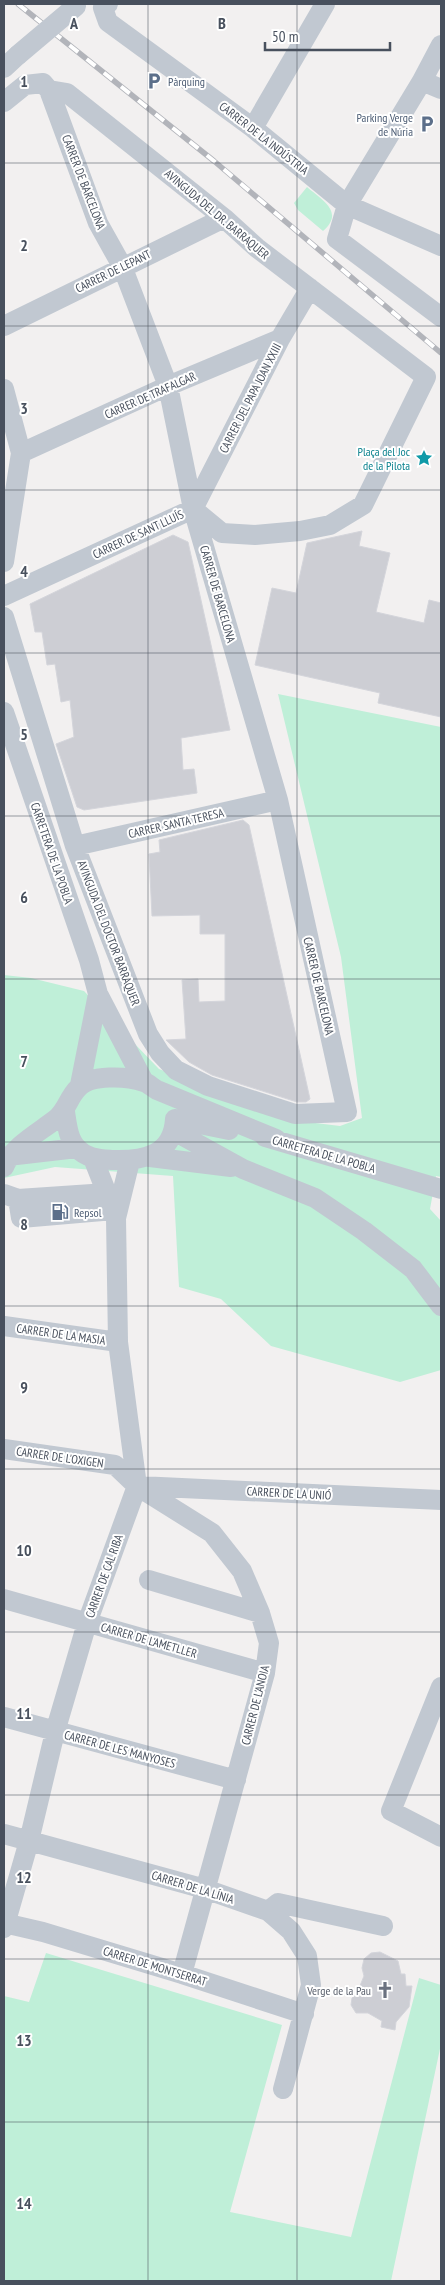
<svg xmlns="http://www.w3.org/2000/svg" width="445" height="2285" font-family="'PT Sans Narrow',sans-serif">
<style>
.green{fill:#bfefd8}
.building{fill:#cdced4;stroke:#d4d5db}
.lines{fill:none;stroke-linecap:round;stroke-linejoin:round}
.minor{stroke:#c1c8d1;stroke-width:20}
.rail-casing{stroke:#b2b4ba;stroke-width:5.5}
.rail{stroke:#fff;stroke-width:4;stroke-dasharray:11;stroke-linecap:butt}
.minor-bridge{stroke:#c1c8d1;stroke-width:20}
.grid{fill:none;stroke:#48505d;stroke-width:1;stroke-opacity:0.55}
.labels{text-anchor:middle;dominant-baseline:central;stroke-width:4;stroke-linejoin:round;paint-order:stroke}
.service-label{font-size:12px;fill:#4e5e75;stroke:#fff;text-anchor:start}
.street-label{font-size:12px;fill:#48505d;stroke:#fff}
.culture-label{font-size:12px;fill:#0d838f;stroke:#fff;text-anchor:end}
.worship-label{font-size:12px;fill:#5b616d;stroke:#fff;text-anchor:end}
.grid-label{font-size:16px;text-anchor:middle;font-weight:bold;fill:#48505d;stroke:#fff;stroke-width:4;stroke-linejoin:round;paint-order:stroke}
</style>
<rect width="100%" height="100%" fill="#f2f0f0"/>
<path class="green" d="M 307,187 C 322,200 345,212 323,231 L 298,210 L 294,203 Z
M 278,694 L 441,727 L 441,1177 L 436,1176 L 430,1209 L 441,1221 L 441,1370 L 400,1382 L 271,1346 L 221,1299 L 179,1287 L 173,1176 L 55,1167 L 4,1178 L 4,975 L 31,978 L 84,991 L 159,1069 L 291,1120 L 340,1126 L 362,1118 L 341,957 Z
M 46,1953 L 282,2025 L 230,2212 L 351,2237 L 419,1978 L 441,1985 L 441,2044 L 391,2281 L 4,2281 L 4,1996 L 29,2002 Z"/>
<path class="building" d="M 362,531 L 359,546 L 390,553 L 376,612 L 424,623 L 429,600 L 441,603 L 441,717 L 378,703 L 380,693 L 255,665 L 272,588 L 296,593 L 307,543 Z
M 173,535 L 188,542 L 230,730 L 181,738 L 183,770 L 194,769 L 197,793 L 84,810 L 77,807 L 56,744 L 74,737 L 70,700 L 61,702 L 55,664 L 47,665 L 42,632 L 35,632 L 30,604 Z
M 243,820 L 249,825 L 310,1099 L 306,1102 L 297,1102 L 212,1075 L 189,1062 L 166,1040 L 186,1039 L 182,980 L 198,979 L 199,1002 L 225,1001 L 225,934 L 200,934 L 200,915 L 152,916 L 149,854 L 160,852 L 159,840 Z
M 380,1952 L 398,1961 L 401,1974 L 405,1974 L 406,1986 L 412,1986 L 409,2007 L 396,2022 L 395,2030 L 381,2027 L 382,2021 L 368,2013 L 356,2013 L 351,2005 L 352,1998 L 357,1993 L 364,1976 L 362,1968 L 364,1959 L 371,1953 Z"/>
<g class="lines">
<path class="minor" d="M 108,4 L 103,8 L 108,22 L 253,128 L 347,205 L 441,246
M 441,45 L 422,81 L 347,205 L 337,239 L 441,317
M 4,68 L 18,55
M 422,81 L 441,89
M 4,102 L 25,85 L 43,83 L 49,90 L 67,93 L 224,218 L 257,248 L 426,377 L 363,505 L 330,525 L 300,531 L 255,535 L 222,533 L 193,509
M 253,128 L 325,4
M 4,326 L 224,218
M 4,389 L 21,453 L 4,562
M 21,453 L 168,386 L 280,339
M 193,509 L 280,339 L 310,288
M 4,596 L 193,509
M 4,617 L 75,846 L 148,1034 L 160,1053 L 176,1070 L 208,1086 L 295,1114 L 347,1112 L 278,800 L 193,509 L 168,386 L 122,266 L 98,223 L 49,90
M 4,712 L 89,960 L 98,994 L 144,1082
M 75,846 L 278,800
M 80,1085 L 98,994
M 65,1112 C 67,1124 68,1139 77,1148 C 87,1159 100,1159 113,1160 C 144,1161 173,1155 175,1119
M 175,1119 L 229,1130
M 174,1131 L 243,1169 L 315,1198 L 364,1231 L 413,1269 L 441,1306
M 265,1137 L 441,1189
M 8,1156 L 77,1148
M 150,1157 L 231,1167
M 93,1158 L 111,1204
M 4,1167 C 13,1146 38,1133 56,1119 C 67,1110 68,1098 78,1088 C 90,1074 127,1076 144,1082 C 148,1083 153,1088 157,1090 L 276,1139
M 4,1194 L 18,1199 L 107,1193
M 18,1199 L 21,1218 L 114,1210
M 4,1326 L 118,1342
M 4,1449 L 115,1465 L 137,1486 L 212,1533 L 242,1571 L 260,1613 L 269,1643 L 265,1673 L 182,1974
M 139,1486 L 441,1500
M 149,1580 L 260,1613
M 4,1599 L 265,1673
M 441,1687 L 391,1811 L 441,1837
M 4,1717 L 236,1780
M 4,1834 L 205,1889 L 268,1911 L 291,1931 L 307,1956 L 311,1985 L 283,2089
M 268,1911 L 278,1903 L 383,1926
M 4,1923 L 43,1932 L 182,1974 L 304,2014
M 4,1928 L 29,1841 L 55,1732 L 87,1623 L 137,1486 L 118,1342 L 116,1218 L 130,1161"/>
<g class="rail-casing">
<path id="rail" d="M 18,4 L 214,161 L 441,353"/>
</g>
<use href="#rail" class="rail"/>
<path class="minor-bridge" d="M 18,55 L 76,6"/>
</g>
<path class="grid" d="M 148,4 L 148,2281M 297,4 L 297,2281M 4,163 L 441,163M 4,326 L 441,326M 4,490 L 441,490M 4,653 L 441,653M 4,816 L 441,816M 4,979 L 441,979M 4,1142 L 441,1142M 4,1306 L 441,1306M 4,1469 L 441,1469M 4,1632 L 441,1632M 4,1795 L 441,1795M 4,1959 L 441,1959M 4,2122 L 441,2122"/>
<defs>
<g id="parking-bare" transform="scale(1.35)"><path d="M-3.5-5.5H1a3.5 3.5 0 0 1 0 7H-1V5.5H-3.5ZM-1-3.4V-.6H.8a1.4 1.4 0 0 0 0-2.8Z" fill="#5c6f8a" stroke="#fff" stroke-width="2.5" paint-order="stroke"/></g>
<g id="sight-bare" transform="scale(1.35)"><path d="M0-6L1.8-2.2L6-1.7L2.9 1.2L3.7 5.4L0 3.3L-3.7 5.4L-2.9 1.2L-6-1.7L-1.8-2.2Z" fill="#0f9aa8" stroke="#fff" stroke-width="2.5" paint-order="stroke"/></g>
<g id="fuel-bare" transform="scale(1.35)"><path d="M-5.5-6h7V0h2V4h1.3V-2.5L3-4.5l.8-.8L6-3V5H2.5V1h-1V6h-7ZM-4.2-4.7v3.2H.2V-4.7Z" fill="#5c6f8a" stroke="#fff" stroke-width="2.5" paint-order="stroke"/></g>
<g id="church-bare" transform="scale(1.35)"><path d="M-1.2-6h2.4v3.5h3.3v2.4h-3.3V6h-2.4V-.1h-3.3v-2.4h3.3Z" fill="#6b7280" stroke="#fff" stroke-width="2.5" paint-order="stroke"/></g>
</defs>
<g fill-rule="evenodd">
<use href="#parking-bare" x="154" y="81"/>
<use href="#parking-bare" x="427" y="124"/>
<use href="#sight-bare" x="424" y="458"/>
<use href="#fuel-bare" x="60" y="1212"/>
<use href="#church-bare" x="385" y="1990"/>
</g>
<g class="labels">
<g class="service-label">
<text x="168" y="81">Pàrquing</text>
<text x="413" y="117" text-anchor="end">Parking Verge<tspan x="413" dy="14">de Núria</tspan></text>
<text x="74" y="1212">Repsol</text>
</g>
<g class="street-label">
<text transform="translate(264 138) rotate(38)">CARRER DE LA INDÚSTRIA</text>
<text transform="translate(84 182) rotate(69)">CARRER DE BARCELONA</text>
<text transform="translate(217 214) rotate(40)">AVINGUDA DEL DR. BARRAQUER</text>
<text transform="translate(113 271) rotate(-26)">CARRER DE LEPANT</text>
<text transform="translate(150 395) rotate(-24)">CARRER DE TRAFALGAR</text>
<text transform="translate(250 398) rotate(-63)">CARRER DEL PAPA JOAN XXIII</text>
<text transform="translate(138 534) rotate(-25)">CARRER DE SANT LLUÍS</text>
<text transform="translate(218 594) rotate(74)">CARRER DE BARCELONA</text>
<text transform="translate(176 823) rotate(-13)">CARRER SANTA TERESA</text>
<text transform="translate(52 853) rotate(71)">CARRETERA DE LA POBLA</text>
<text transform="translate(109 933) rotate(69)">AVINGUDA DEL DOCTOR BARRAQUER</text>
<text transform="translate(319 986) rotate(77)">CARRER DE BARCELONA</text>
<text transform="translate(324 1154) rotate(16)">CARRETERA DE LA POBLA</text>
<text transform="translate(61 1334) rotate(8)">CARRER DE LA MASIA</text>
<text transform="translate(60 1457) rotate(8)">CARRER DE L'OXIGEN</text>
<text transform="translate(289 1493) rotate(3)">CARRER DE LA UNIÓ</text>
<text transform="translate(104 1576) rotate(-70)">CARRER DE CAL RIBA</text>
<text transform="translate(149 1640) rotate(16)">CARRER DE L'AMETLLER</text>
<text transform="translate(255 1705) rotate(-76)">CARRER DE L'ANOIA</text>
<text transform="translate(120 1749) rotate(15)">CARRER DE LES MANYOSES</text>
<text transform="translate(193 1887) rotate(17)">CARRER DE LA LÍNIA</text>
<text transform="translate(155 1966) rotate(17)">CARRER DE MONTSERRAT</text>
</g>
<g class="culture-label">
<text x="410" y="451">Plaça del Joc<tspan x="410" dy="14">de la Pilota</tspan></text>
</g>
<g class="worship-label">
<text x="371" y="1990">Verge de la Pau</text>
</g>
</g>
<g class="grid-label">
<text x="74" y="29">A</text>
<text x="222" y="29">B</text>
<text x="24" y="87">1</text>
<text x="24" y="251">2</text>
<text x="24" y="414">3</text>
<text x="24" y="577">4</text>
<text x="24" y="740">5</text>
<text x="24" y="903">6</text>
<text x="24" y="1067">7</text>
<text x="24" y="1230">8</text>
<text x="24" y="1393">9</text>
<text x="24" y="1556">10</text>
<text x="24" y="1719">11</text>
<text x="24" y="1883">12</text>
<text x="24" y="2046">13</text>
<text x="24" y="2209">14</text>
</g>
<rect width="445" height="2285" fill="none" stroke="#48505d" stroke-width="10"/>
<path d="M265 42v8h125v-8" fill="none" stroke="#48505d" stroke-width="2.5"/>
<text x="272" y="42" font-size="15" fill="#48505d" stroke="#ffffff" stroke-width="4" paint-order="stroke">50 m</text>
</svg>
